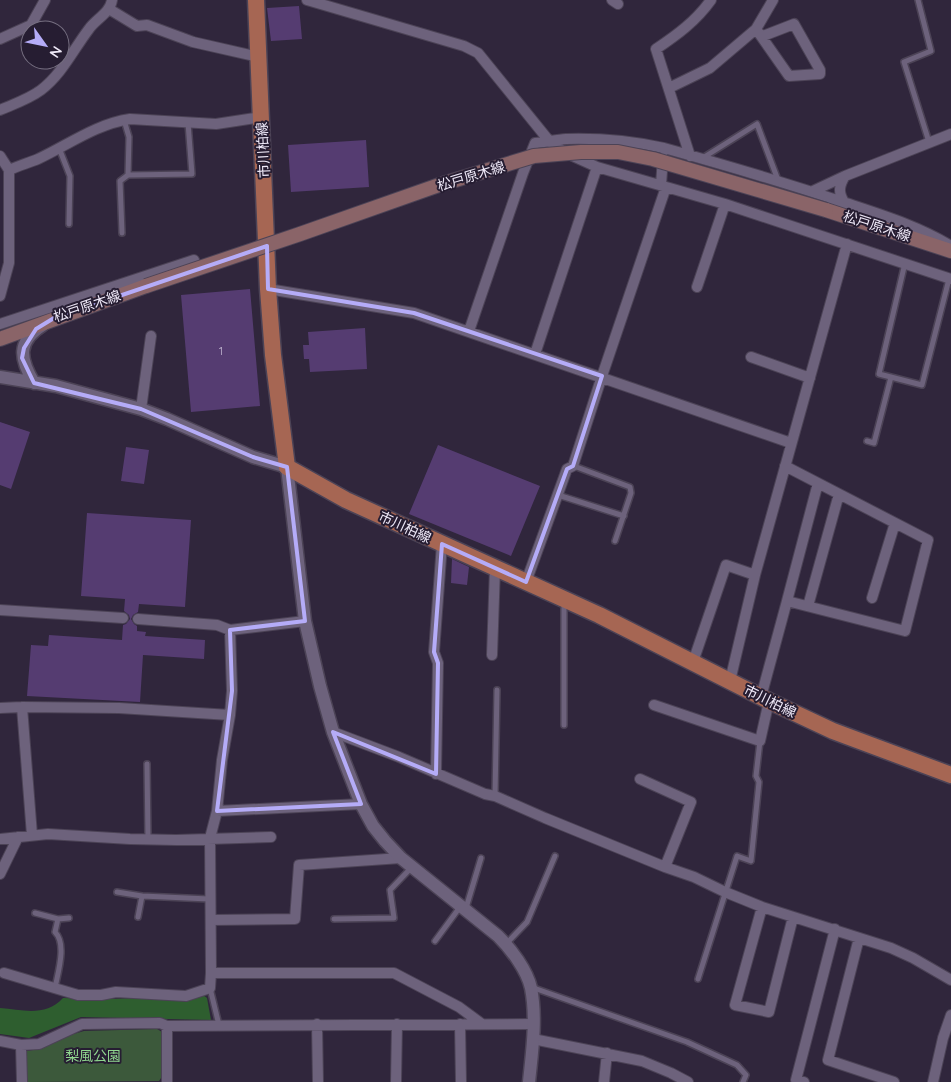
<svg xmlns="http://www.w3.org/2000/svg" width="951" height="1082" font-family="Quicksand,'Noto Sans JP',sans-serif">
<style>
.green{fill:#3c593b}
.forest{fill:#2e5e2f}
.building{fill:#553c71}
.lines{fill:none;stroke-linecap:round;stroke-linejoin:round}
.service-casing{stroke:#4c4356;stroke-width:8}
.minor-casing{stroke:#4c4356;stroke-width:12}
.tertiary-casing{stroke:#4c4356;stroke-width:15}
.secondary-casing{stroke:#4c4356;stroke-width:16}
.primary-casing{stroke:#4c4356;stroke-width:19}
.service{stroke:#6d627c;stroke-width:5}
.minor{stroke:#6d627c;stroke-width:10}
.tertiary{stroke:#6d627c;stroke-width:12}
.secondary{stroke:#8a6468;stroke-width:14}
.primary{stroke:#a66653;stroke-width:16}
.secondary-bridge-casing{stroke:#4c4356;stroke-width:16;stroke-linecap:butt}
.secondary-bridge{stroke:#8a6468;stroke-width:14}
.marked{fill:none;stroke:#b5acf8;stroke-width:4;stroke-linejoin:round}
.labels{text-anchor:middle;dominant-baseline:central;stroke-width:4;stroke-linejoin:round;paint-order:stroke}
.number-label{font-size:11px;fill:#c8bed6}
.street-label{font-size:14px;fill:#efe9f8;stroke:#261d32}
.park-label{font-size:14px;fill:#90d68f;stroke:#261d32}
</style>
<rect width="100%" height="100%" fill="#30263c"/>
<path class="green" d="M 157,1029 L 162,1032 L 161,1078 L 159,1081 L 28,1082 L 25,1079 L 25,1054 L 27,1051 L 39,1049 L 63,1037 L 84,1031 Z"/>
<path class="forest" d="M 203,995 L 207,998 L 211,1020 L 81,1017 L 29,1038 L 0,1034 L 0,1008 C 23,1010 46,1017 63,998 L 112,999 Z"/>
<path class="building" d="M 299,6 L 302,39 L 271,41 L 267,8 Z
M 366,140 L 369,187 L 291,192 L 288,145 Z
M 250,289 L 260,406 L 191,412 L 181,295 Z
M 365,328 L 367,369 L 310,372 L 309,359 L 304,359 L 303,345 L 309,345 L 308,332 Z
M 0,422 L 30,432 L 11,489 L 0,485 Z
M 438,445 L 540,486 L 511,556 L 409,514 Z
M 126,447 L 149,450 L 144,484 L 121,481 Z
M 87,513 L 191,520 L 185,607 L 139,604 L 138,612 L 133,615 L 131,619 L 134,624 L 137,626 L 137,631 L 146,632 L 145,636 L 205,640 L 204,659 L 143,655 L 140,702 L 27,696 L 31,645 L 48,646 L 49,635 L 122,640 L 123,625 L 126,624 L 130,619 L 129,615 L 124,611 L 125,599 L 81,596 Z
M 452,559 L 469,567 L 467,585 L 451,583 Z"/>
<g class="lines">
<g class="service-casing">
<path id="service" d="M 918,0 L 931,51 L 904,62 L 929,142
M 124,120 L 129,137 L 128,175 L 192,174 L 188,123
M 59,148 L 70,176 L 69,224
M 701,159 L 757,124 L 778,180
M 122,233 L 120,181 L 128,175
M 905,263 L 879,374 L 922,385 L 949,279
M 867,441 L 874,443 L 891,377
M 574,466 L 630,487 L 631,493 L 615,541
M 558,495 L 624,516
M 564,602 L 564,725
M 147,764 L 148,839
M 495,796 L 497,690
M 117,892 L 142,896 L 209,899
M 466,908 L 481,858
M 35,913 L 58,919
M 138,917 L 142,896
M 334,919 L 394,918 L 390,890 L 411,868
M 435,941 L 460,907
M 506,944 L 527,922 L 555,856
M 698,979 L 737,856 L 751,861 L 759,782 L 756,776 L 760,741
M 531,987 L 687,1042 L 737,1065 L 746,1075 L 743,1082
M 55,988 C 58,972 67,944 55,932 L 58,919 L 69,918
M 210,988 L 219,1025"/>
</g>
<g class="minor-casing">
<path id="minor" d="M 307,0 L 464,46 L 478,53 L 550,142 L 566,153 L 597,167 L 725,204 L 951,279
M 612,0 L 618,4
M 109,9 L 137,26 L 147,25 L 193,42 L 259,57
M 756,29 L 789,76 L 820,74 L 820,70 L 794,24 L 763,36
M 0,39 L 31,25 L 45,0
M 669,88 L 710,68 L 756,29 L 773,0
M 0,110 C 14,104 29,99 41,90 C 62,74 73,50 89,29 C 96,19 110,13 112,0
M 0,156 L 9,170 L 9,263 L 0,296
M 690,156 L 656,49 C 677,35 696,21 711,0
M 9,170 C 18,166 28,163 38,159 C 68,145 96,124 130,119 L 216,124 L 262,117
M 661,185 L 663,157
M 813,191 L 845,176 L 951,134
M 844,202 C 838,192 839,186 845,176
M 697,287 L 725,204
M 268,289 L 414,313 L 791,443
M 0,324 L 194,260
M 469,331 L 523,173 L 535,143 C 545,142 556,140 566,139 C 599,138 632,141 664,148 C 725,165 786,183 846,203 C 882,215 918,226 951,246
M 535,354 L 597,167
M 751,357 L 810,378
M 141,409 L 151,336
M 526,582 L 567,469 L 573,466 L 602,376 L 666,187
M 872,598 L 895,523
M 787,601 L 818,483
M 808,606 L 839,494
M 0,610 L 123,618
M 138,619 L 217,625 L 230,630 L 305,621
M 230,630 L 232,691 L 230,715 L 222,760 L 217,811 L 210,838 L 211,973 L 394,973 L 459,1007 L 482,1024
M 492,655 L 495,568
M 693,662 L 726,565 L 755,575
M 730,681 L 755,575 L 847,244
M 761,697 L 787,601 L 905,631 L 928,540 L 785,466
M 654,705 L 760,741 L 769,701
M 0,708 L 22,707
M 333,732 L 399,757 L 485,794 L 495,796 L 545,818 L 665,867 L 694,877 L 725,892 L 762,907 L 891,948 L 913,958 L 951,980
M 436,774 L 438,663 L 434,652 L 442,544
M 640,779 L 691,802 L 665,867
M 217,811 L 361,804
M 32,835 L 22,707 L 119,708 L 230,715
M 0,839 L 48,834 L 130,839 L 176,840 L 271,837
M 0,874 L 18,837
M 762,907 L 735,1005 L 769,1012 L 793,917
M 211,920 L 295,919 L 299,865 L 401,858
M 859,938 L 828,1060 L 894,1082
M 4,973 L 78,995 L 101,995 L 116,992 L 186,996 L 210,988 L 211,973
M 317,1024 L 318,1082
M 460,1024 L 461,1082
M 167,1026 L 167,1082
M 533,1039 L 642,1061 L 671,1073 L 688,1082
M 0,1041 L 21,1045 L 39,1044 L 82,1024 L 160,1023 L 167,1026 L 533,1024
M 21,1045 L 22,1082
M 396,1082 L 397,1024
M 604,1082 L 607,1053
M 804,1082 L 796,1080 L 835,929
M 933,1082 L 943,1038 L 951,1015"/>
</g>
<g class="tertiary-casing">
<path id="tertiary" d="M 0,377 L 56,386 L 141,409 L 167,419 L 253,457 L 287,467 L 305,621 L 320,686 L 333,732 L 361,804 L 373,826 L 385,841 L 401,858 L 498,936 C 511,949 527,970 531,988 C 537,1019 532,1052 529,1082
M 34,383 C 20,359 16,342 43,325"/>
</g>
<g class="secondary-casing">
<path id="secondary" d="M 826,210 L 951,251
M 0,339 L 146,286"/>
</g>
<g class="primary-casing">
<path id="primary" d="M 256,0 L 268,289 L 273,355 L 287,467 L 346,500 L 599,615 L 769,701 L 833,731 L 951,775"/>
</g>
<use href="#service" class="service"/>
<use href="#minor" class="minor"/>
<use href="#tertiary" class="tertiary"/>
<use href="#secondary" class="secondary"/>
<use href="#primary" class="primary"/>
<g class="secondary-bridge-casing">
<path id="secondary-bridge" d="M 146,286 L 300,234 L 439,185 L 534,156 L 581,152 L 618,152 L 653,159 L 826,210"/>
</g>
<use href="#secondary-bridge" class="secondary-bridge"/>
</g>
<path class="marked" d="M 267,246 L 268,289 L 414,313 L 602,376 L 573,466 L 567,469 L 526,582 L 442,544 L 434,652 L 438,663 L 436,774 L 333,732 L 361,804 L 217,811 L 232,691 L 230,630 L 305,621 L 287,467 L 253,457 L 141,409 L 34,383 L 22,358 L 24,348 L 36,329 L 54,318 Z"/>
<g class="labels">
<g class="number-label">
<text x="221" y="351">1</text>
</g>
<g class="street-label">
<text transform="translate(263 150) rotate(-93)">市川柏線</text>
<text transform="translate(471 176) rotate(-17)">松戸原木線</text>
<text transform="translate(877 226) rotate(18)">松戸原木線</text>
<text transform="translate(87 306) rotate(-19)">松戸原木線</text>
<text transform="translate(405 527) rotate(25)">市川柏線</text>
<text transform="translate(770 701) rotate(26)">市川柏線</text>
</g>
<g class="park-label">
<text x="93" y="1056">梨風公園</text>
</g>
</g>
<g transform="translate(45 45) rotate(123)"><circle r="24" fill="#261d32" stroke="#766f81"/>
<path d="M0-4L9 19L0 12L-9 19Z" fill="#b5acf8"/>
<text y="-8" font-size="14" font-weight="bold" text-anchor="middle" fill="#efe9f8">N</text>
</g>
</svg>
